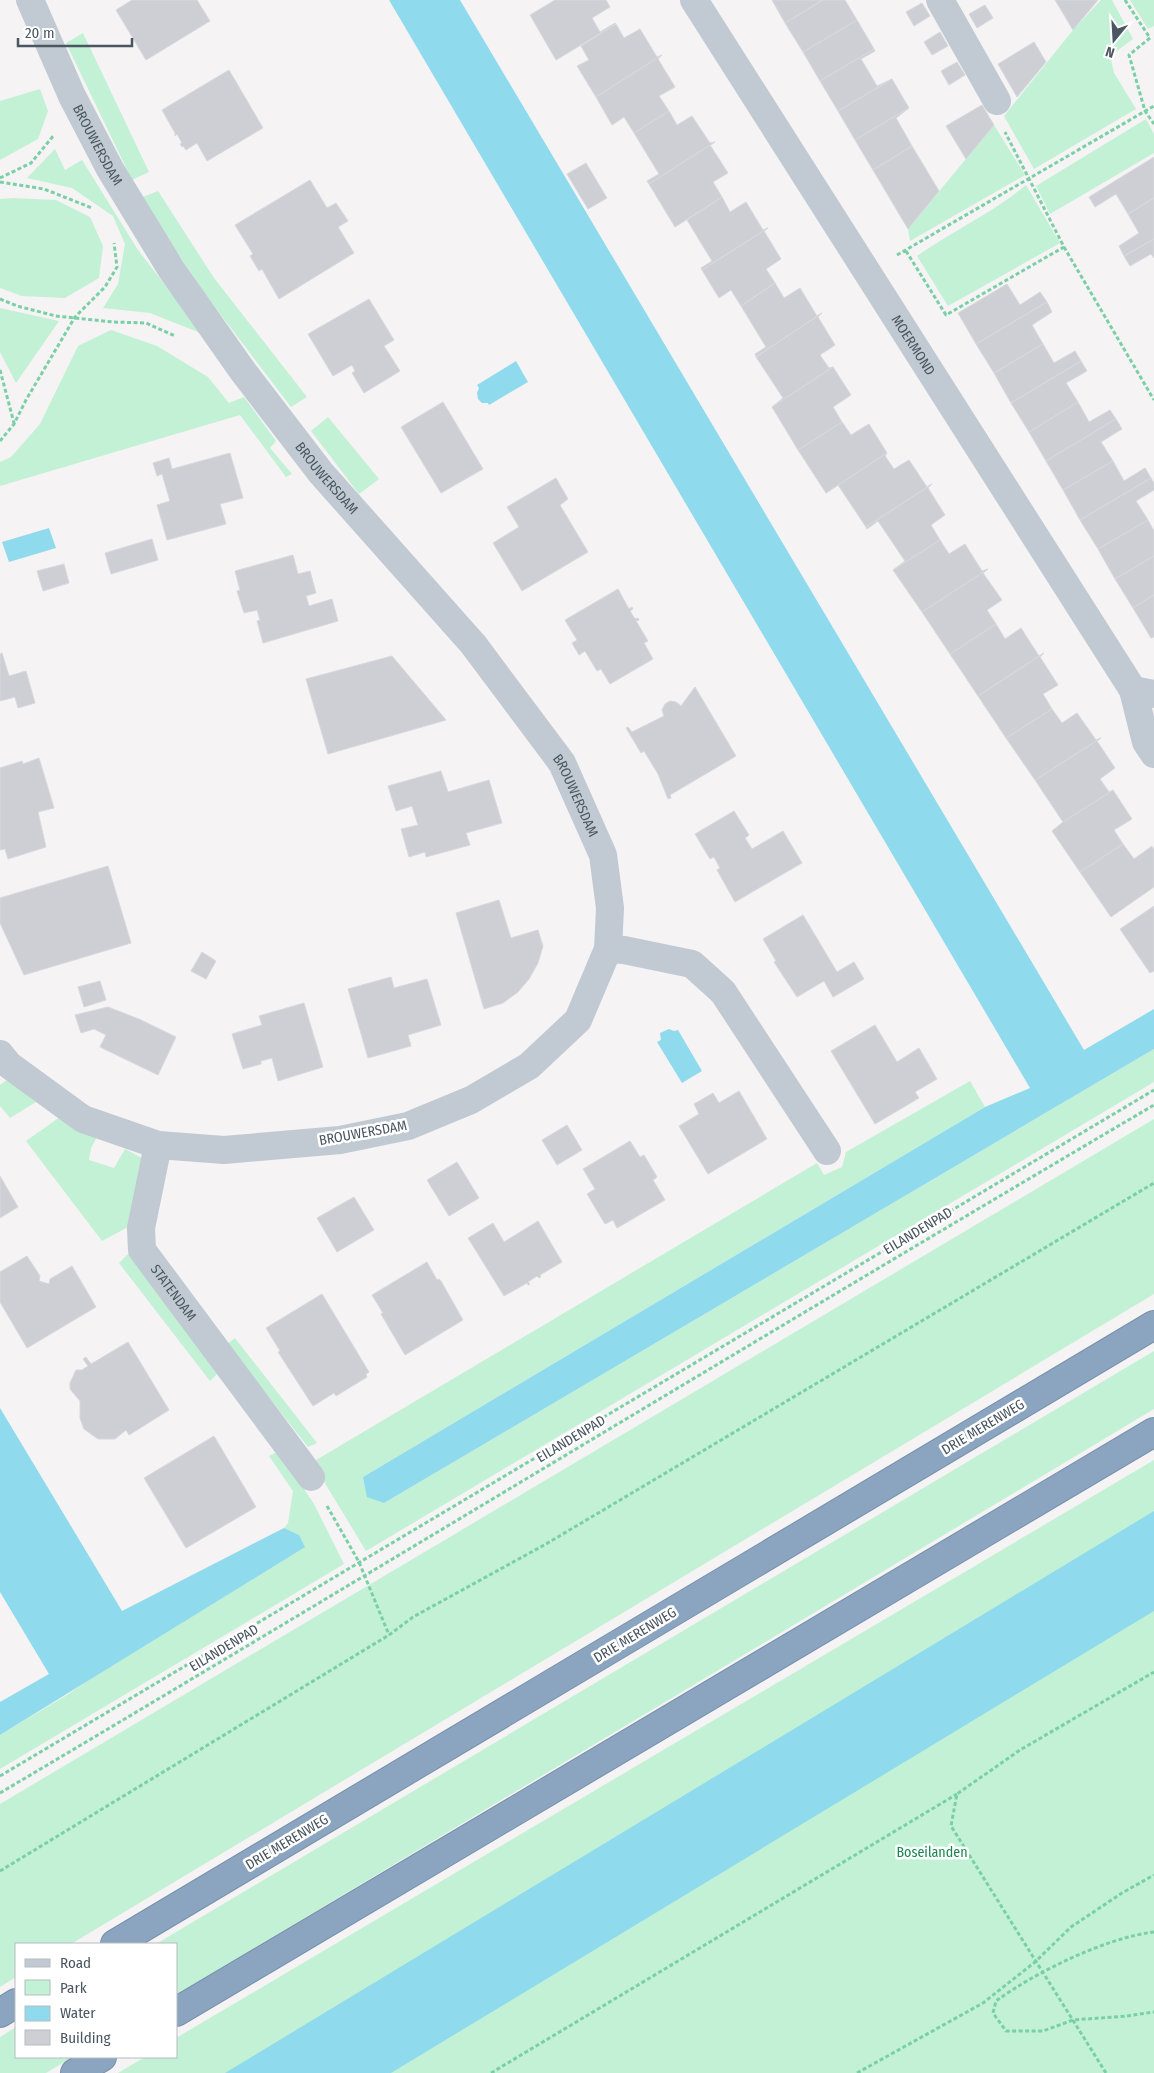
<svg xmlns="http://www.w3.org/2000/svg" width="1154" height="2073" font-family="'Fira Sans Condensed',sans-serif">
<style>
.green{fill:#c3f1d5}
.water{fill:#90daee}
.building{fill:#cdcfd5;stroke:#d7d9de}
.lines{fill:none;stroke-linecap:round;stroke-linejoin:round}
.highway-casing{stroke:#7690ad;stroke-width:30}
.path{stroke:#7ad0a6;stroke-width:3;stroke-dasharray:4 2.5;stroke-linecap:butt}
.minor{stroke:#c1cad2;stroke-width:28}
.highway{stroke:#8ba5c1;stroke-width:28}
.labels{text-anchor:middle;dominant-baseline:central;stroke-width:5;stroke-linejoin:round;paint-order:stroke}
.street-label{font-size:14px;fill:#4a5661;stroke:#fff}
.park-label{font-size:14px;fill:#17864f;stroke:#fff}
</style>
<rect width="100%" height="100%" fill="#f5f3f3"/>
<path class="green" d="M 1101,0 L 1112,0 L 1133,39 L 1110,56 L 1114,73 L 1136,109 L 1034,169 L 1004,116 L 1073,30 Z
M 1130,0 L 1154,0 L 1154,26 L 1148,29 Z
M 83,33 L 149,172 L 132,180 L 66,43 Z
M 40,89 L 48,111 L 38,139 L 0,160 L 0,101 Z
M 1146,119 L 1154,134 L 1154,153 L 1050,214 L 1036,186 Z
M 994,125 L 1025,175 L 910,241 L 908,229 Z
M 55,149 L 65,170 L 82,160 L 138,250 L 203,334 L 150,313 L 103,308 L 118,284 L 125,244 L 113,216 L 72,188 L 27,178 Z
M 1026,185 L 1060,243 L 948,306 L 917,256 C 952,231 993,213 1026,185 Z
M 158,191 L 214,278 L 307,397 L 291,407 L 208,298 L 140,198 Z
M 13,198 L 56,200 L 90,217 L 103,246 L 99,278 L 65,298 L 22,296 L 0,288 L 0,199 Z
M 0,308 L 59,321 L 16,383 L 0,352 Z
M 111,330 L 157,346 L 208,377 L 229,403 L 244,397 L 276,441 L 270,448 L 292,474 L 286,477 L 240,415 L 0,486 L 0,462 L 11,457 L 40,424 L 78,346 Z
M 328,417 L 379,479 L 359,494 L 311,431 Z
M 1154,1049 L 1154,1082 L 366,1551 L 317,1470 L 321,1468 L 316,1460 L 817,1163 L 824,1175 L 842,1167 L 846,1152 L 970,1081 L 985,1107 L 363,1477 L 384,1503 Z
M 8,1079 L 36,1102 L 10,1118 L 0,1106 L 0,1085 Z
M 60,1117 L 97,1137 L 91,1148 L 89,1160 L 114,1168 L 125,1149 L 142,1158 L 130,1226 L 102,1241 L 26,1141 Z
M 1154,1119 L 1154,1294 L 71,1944 L 16,1944 L 16,1977 L 0,1987 L 0,1804 Z
M 129,1253 L 217,1374 L 210,1381 L 119,1263 Z
M 235,1338 L 317,1443 L 308,1447 L 227,1344 Z
M 1154,1351 L 1154,1409 L 176,1995 L 176,1944 L 156,1944 Z
M 279,1451 L 314,1504 L 344,1564 L 0,1769 L 0,1735 L 67,1695 L 299,1535 L 284,1528 L 288,1523 L 293,1491 L 269,1456 Z
M 1154,1460 L 1154,2073 L 118,2073 L 145,2057 L 176,2057 L 176,2038 Z
M 16,2027 L 16,2057 L 73,2057 L 46,2073 L 0,2073 L 0,2037 Z"/>
<path class="water" d="M 389,0 L 460,0 L 1084,1050 L 1154,1009 L 1154,1049 L 384,1503 L 367,1497 L 363,1477 L 985,1107 L 1030,1088 Z
M 516,361 L 528,382 L 489,405 L 488,403 L 482,403 L 478,399 L 477,393 L 479,388 L 477,385 Z
M 49,528 L 56,548 L 9,562 L 2,542 Z
M 669,1029 L 674,1031 L 678,1030 L 702,1071 L 682,1083 L 657,1042 L 661,1040 L 660,1033 Z
M 0,1408 L 122,1611 L 284,1528 L 299,1535 L 305,1547 L 0,1735 L 0,1702 L 49,1674 L 0,1592 Z
M 1154,1511 L 1154,1611 L 391,2073 L 225,2073 Z"/>
<path class="building" d="M 132,0 L 197,0 L 210,21 L 146,60 L 116,10 Z
M 555,0 L 606,0 L 610,7 L 592,18 L 600,32 L 615,23 L 616,24 L 556,60 L 530,15 Z
M 772,0 L 823,0 L 785,23 Z
M 823,0 L 845,0 L 857,20 L 803,52 L 785,23 Z
M 1055,0 L 1098,0 L 1073,30 Z
M 922,3 L 930,16 L 914,26 L 906,12 Z
M 985,5 L 993,18 L 977,28 L 969,14 Z
M 857,20 L 874,49 L 820,81 L 803,52 Z
M 616,24 L 624,38 L 640,29 L 657,57 L 662,55 L 596,97 L 577,66 L 589,60 L 581,46 Z
M 940,32 L 948,46 L 932,55 L 924,42 Z
M 1034,42 L 1046,62 L 1017,97 L 998,64 Z
M 874,49 L 875,51 L 861,59 L 877,86 L 892,79 L 838,111 L 820,81 Z
M 662,55 L 658,59 L 675,87 L 659,96 L 669,111 L 634,133 L 624,117 L 612,125 L 596,97 Z
M 957,62 L 965,75 L 949,85 L 941,71 Z
M 229,70 L 263,128 L 207,161 L 197,143 L 186,150 L 183,146 L 182,147 L 180,144 L 182,143 L 177,134 L 175,136 L 175,133 L 162,110 Z
M 892,79 L 909,108 L 855,140 L 838,111 Z
M 982,105 L 994,125 L 966,159 L 946,126 Z
M 909,108 L 896,118 L 912,146 L 873,170 L 855,140 Z
M 669,111 L 677,125 L 692,116 L 710,143 L 715,142 L 649,184 L 647,181 L 659,174 L 634,133 Z
M 715,142 L 710,145 L 728,173 L 713,182 L 722,197 L 675,227 L 649,184 Z
M 912,146 L 939,191 L 908,229 L 873,170 Z
M 1154,157 L 1154,198 L 1128,214 L 1116,194 L 1095,207 L 1089,197 Z
M 586,163 L 607,198 L 588,209 L 567,174 Z
M 310,180 L 327,208 L 336,203 L 348,221 L 338,227 L 354,253 L 279,299 L 262,269 L 259,271 L 250,256 L 253,254 L 235,225 Z
M 722,197 L 730,212 L 746,202 L 763,230 L 768,228 L 702,270 L 701,268 L 712,261 L 687,220 Z
M 1154,198 L 1154,239 L 1124,256 L 1119,246 L 1139,233 L 1128,214 Z
M 768,228 L 764,231 L 781,259 L 766,269 L 775,283 L 741,306 L 731,290 L 719,298 L 702,270 Z
M 1154,239 L 1154,258 L 1151,254 L 1130,266 L 1124,256 Z
M 775,283 L 784,298 L 800,288 L 817,316 L 822,313 L 756,357 L 755,354 L 766,347 L 741,306 Z
M 1007,284 L 1020,305 L 1040,292 L 1047,302 L 976,344 L 958,313 Z
M 369,299 L 394,340 L 384,346 L 400,371 L 364,393 L 352,373 L 355,371 L 352,365 L 333,376 L 308,334 Z
M 1047,302 L 1052,312 L 1032,325 L 1043,344 L 994,373 L 976,344 Z
M 822,313 L 818,317 L 835,345 L 820,355 L 829,368 L 833,367 L 772,407 L 783,398 L 756,357 Z
M 1043,344 L 1054,363 L 1075,351 L 1081,361 L 1011,403 L 994,373 Z
M 1081,361 L 1087,371 L 1066,383 L 1078,402 L 1029,432 L 1011,403 Z
M 833,367 L 851,395 L 833,407 L 842,422 L 798,450 L 772,407 Z
M 443,402 L 483,469 L 441,493 L 401,427 Z
M 1078,402 L 1089,422 L 1110,410 L 1116,419 L 1046,461 L 1029,432 Z
M 1116,419 L 1122,429 L 1101,442 L 1113,461 L 1063,490 L 1046,461 Z
M 842,422 L 851,435 L 869,424 L 887,453 L 826,493 L 798,450 Z
M 230,453 L 243,498 L 220,504 L 226,524 L 167,540 L 157,505 L 170,501 L 162,474 L 157,476 L 153,463 L 169,458 L 172,469 Z
M 887,453 L 885,456 L 894,469 L 909,460 L 927,487 L 932,484 L 866,527 L 838,485 L 826,493 Z
M 1113,461 L 1124,481 L 1145,468 L 1151,478 L 1080,520 L 1063,490 Z
M 556,478 L 568,499 L 560,505 L 588,552 L 522,591 L 493,543 L 519,527 L 507,507 Z
M 1151,478 L 1154,483 L 1154,490 L 1136,501 L 1148,520 L 1098,549 L 1080,520 Z
M 932,484 L 928,488 L 945,515 L 931,525 L 940,540 L 893,570 L 905,561 L 878,521 L 867,529 L 866,527 Z
M 1148,520 L 1154,531 L 1154,556 L 1115,579 L 1098,549 Z
M 152,539 L 158,560 L 111,574 L 105,553 Z
M 940,540 L 949,554 L 965,544 L 982,571 L 988,569 L 922,612 L 893,570 Z
M 293,555 L 298,574 L 310,571 L 316,593 L 306,596 L 309,606 L 332,599 L 338,621 L 263,643 L 257,621 L 260,620 L 257,610 L 244,613 L 237,591 L 240,590 L 235,571 Z
M 1154,556 L 1154,595 L 1133,608 L 1115,579 Z
M 64,564 L 69,583 L 43,591 L 37,571 Z
M 988,569 L 983,573 L 1002,600 L 987,610 L 996,624 L 950,654 L 922,612 Z
M 618,589 L 629,609 L 632,607 L 633,609 L 630,611 L 635,619 L 638,618 L 639,620 L 636,621 L 648,641 L 644,643 L 653,659 L 610,684 L 601,669 L 597,671 L 585,651 L 579,655 L 572,643 L 577,640 L 565,620 Z
M 1154,595 L 1154,637 L 1151,638 L 1133,608 Z
M 996,624 L 1005,639 L 1021,628 L 1039,656 L 1044,653 L 978,696 L 950,654 Z
M 2,653 L 9,676 L 26,671 L 35,703 L 18,708 L 15,697 L 0,701 L 0,654 Z
M 1044,653 L 1040,657 L 1058,685 L 1043,694 L 1052,709 L 1006,738 L 978,696 Z
M 392,656 L 446,720 L 328,754 L 306,679 Z
M 695,687 L 736,756 L 670,795 L 671,798 L 668,799 L 658,774 L 644,751 L 641,753 L 626,728 L 628,727 L 632,732 L 664,716 L 662,710 L 665,704 L 670,701 L 676,702 L 681,706 Z
M 1052,709 L 1062,723 L 1077,713 L 1096,740 L 1101,738 L 1035,780 L 1006,738 Z
M 1101,738 L 1097,741 L 1115,768 L 1100,779 L 1109,792 L 1113,790 L 1063,822 L 1035,780 Z
M 39,758 L 54,808 L 38,812 L 46,847 L 8,859 L 5,849 L 0,850 L 0,768 L 22,761 L 23,764 Z
M 441,771 L 448,792 L 489,780 L 502,823 L 466,833 L 470,845 L 426,857 L 425,852 L 409,857 L 401,829 L 418,825 L 412,806 L 396,811 L 388,786 Z
M 1113,790 L 1132,819 L 1114,830 L 1123,844 L 1080,872 L 1052,831 L 1063,822 Z
M 734,811 L 749,835 L 745,838 L 752,849 L 783,831 L 802,863 L 735,902 L 717,870 L 720,868 L 714,857 L 710,859 L 695,834 Z
M 1123,844 L 1134,859 L 1152,846 L 1154,850 L 1154,887 L 1111,917 L 1080,872 Z
M 108,866 L 131,943 L 24,975 L 0,923 L 0,898 Z
M 499,900 L 511,938 L 538,930 L 543,946 L 538,963 L 529,979 L 518,992 L 503,1003 L 484,1009 L 456,913 Z
M 1154,906 L 1154,971 L 1150,973 L 1120,929 Z
M 803,915 L 837,972 L 854,962 L 864,979 L 833,997 L 824,981 L 797,997 L 774,962 L 776,961 L 763,939 Z
M 202,952 L 216,961 L 206,979 L 191,971 Z
M 391,977 L 394,988 L 427,979 L 441,1025 L 408,1035 L 411,1046 L 368,1058 L 348,989 Z
M 100,981 L 106,1000 L 84,1007 L 78,987 Z
M 304,1003 L 323,1067 L 278,1081 L 272,1058 L 261,1061 L 261,1064 L 243,1069 L 232,1034 L 262,1025 L 259,1016 Z
M 108,1007 L 139,1019 L 176,1037 L 158,1075 L 100,1047 L 106,1035 L 94,1029 L 81,1033 L 75,1015 Z
M 875,1025 L 897,1062 L 919,1048 L 937,1079 L 915,1092 L 919,1098 L 875,1124 L 831,1051 Z
M 739,1091 L 767,1139 L 708,1174 L 679,1126 L 699,1114 L 694,1104 L 713,1093 L 719,1103 Z
M 567,1125 L 582,1150 L 557,1165 L 542,1140 Z
M 630,1141 L 640,1157 L 644,1155 L 657,1177 L 653,1180 L 665,1200 L 617,1228 L 613,1220 L 605,1224 L 587,1194 L 595,1189 L 583,1169 Z
M 457,1162 L 479,1198 L 449,1216 L 427,1180 Z
M 0,1176 L 18,1207 L 0,1218 Z
M 354,1197 L 374,1230 L 337,1252 L 317,1218 Z
M 538,1221 L 562,1262 L 540,1275 L 541,1277 L 539,1278 L 537,1276 L 528,1282 L 530,1284 L 528,1285 L 527,1283 L 504,1296 L 468,1238 L 493,1223 L 504,1242 Z
M 27,1256 L 40,1276 L 39,1281 L 49,1284 L 50,1279 L 72,1266 L 96,1307 L 27,1348 L 0,1302 L 0,1272 Z
M 427,1262 L 437,1280 L 439,1279 L 441,1281 L 463,1320 L 405,1355 L 381,1314 L 383,1313 L 372,1295 Z
M 322,1294 L 369,1372 L 366,1374 L 367,1377 L 336,1396 L 334,1393 L 313,1406 L 278,1352 L 280,1351 L 266,1328 Z
M 128,1342 L 169,1410 L 129,1435 L 126,1430 L 115,1439 L 98,1439 L 84,1429 L 80,1418 L 80,1401 L 70,1389 L 70,1383 L 76,1370 L 82,1370 L 88,1366 L 83,1359 L 86,1357 L 91,1364 Z
M 214,1436 L 256,1507 L 186,1548 L 144,1478 Z"/>
<g class="lines">
<g class="highway-casing">
<path id="highway" d="M 115,1944 L 1154,1325
M 176,2012 L 1154,1432
M 0,2013 L 16,2003
M 75,2073 L 102,2057"/>
</g>
<path class="path" d="M 1125,0 L 1150,38 L 1129,55 L 1145,111 L 1154,124
M 0,178 L 31,163 L 54,135
M 0,182 L 44,189 L 92,208
M 1064,247 L 1154,400
M 906,251 L 946,315 L 1064,247 L 1005,132
M 897,255 L 1154,106
M 0,299 L 17,306 L 56,316 L 113,322 L 146,323 L 175,336
M 0,370 L 14,423
M 0,441 L 14,424 L 26,400 L 75,317 L 105,287 L 117,267 L 114,243
M 327,1506 L 359,1562 L 389,1635
M 0,1776 L 1154,1090
M 0,1793 C 385,1565 768,1332 1154,1105
M 0,1871 L 389,1635 L 413,1617 L 546,1544 L 1154,1183
M 1154,1932 C 1105,1938 1036,1972 996,2001 L 993,2013 L 1006,2031 L 1043,2031 L 1073,2020 L 1127,2016 L 1154,2012
M 491,2073 L 957,1794
M 857,2073 L 983,2003 L 1035,1962 L 1071,1927 L 1122,1893 L 1154,1875
M 1106,2073 L 951,1826 L 957,1794 L 1020,1750 L 1154,1672"/>
<g class="minor">
<path id="s1" d="M 30,0 L 72,96 L 110,169 L 171,269 L 242,370 L 321,473 L 473,644 L 562,763 L 603,855 L 610,908 L 608,949 L 578,1020 L 529,1066 L 471,1100 L 408,1126 L 340,1140 L 224,1150 L 158,1145"/>
<path id="s2" d="M 694,0 L 1133,690 L 1154,694"/>
<path d="M 940,0 L 997,101"/>
<path d="M 1133,690 L 1146,742 L 1154,754"/>
<path d="M 608,949 L 624,950 L 692,964 L 723,992 L 827,1151"/>
<path id="s3" d="M 0,1054 L 9,1065 L 83,1119 L 158,1145 L 141,1228 L 142,1250 L 311,1477"/>
</g>
<use href="#highway" class="highway"/>
</g>
<g class="labels">
<g class="street-label">
<text stroke="none"><textPath href="#s1" startOffset="160">BROUWERSDAM</textPath></text>
<text stroke="none"><textPath href="#s2" startOffset="409">MOERMOND</textPath></text>
<text stroke="none"><textPath href="#s1" startOffset="565">BROUWERSDAM</textPath></text>
<text stroke="none"><textPath href="#s1" startOffset="970">BROUWERSDAM</textPath></text>
<text transform="translate(363 1133) rotate(-10)">BROUWERSDAM</text>
<text transform="translate(918 1231) rotate(-31)">EILANDENPAD</text>
<text stroke="none"><textPath href="#s3" startOffset="345">STATENDAM</textPath></text>
<text transform="translate(983 1427) rotate(-31)">DRIE MERENWEG</text>
<text transform="translate(571 1439) rotate(-31)">EILANDENPAD</text>
<text transform="translate(635 1635) rotate(-31)">DRIE MERENWEG</text>
<text transform="translate(224 1648) rotate(-31)">EILANDENPAD</text>
<text transform="translate(287 1842) rotate(-31)">DRIE MERENWEG</text>
</g>
<g class="park-label">
<text x="932" y="1852">Boseilanden</text>
</g>
</g>
<rect x="15" y="1943" width="162" height="115" fill="#ffffff" stroke="#b7bbc0"/>
<rect x="25" y="1959" width="25" height="8" fill="#c1cad2" stroke="#b7bbc0"/>
<text x="60" y="1968" font-size="15" fill="#4a5661">Road</text>
<rect x="25" y="1980" width="25" height="15" fill="#c3f1d5" stroke="#b7bbc0"/>
<text x="60" y="1993" font-size="15" fill="#4a5661">Park</text>
<rect x="25" y="2006" width="25" height="15" fill="#90daee" stroke="#b7bbc0"/>
<text x="60" y="2018" font-size="15" fill="#4a5661">Water</text>
<rect x="25" y="2030" width="25" height="15" fill="#cdcfd5" stroke="#b7bbc0"/>
<text x="60" y="2043" font-size="15" fill="#4a5661">Building</text>
<g transform="translate(1114 40) rotate(198)" stroke="#ffffff" stroke-width="4" paint-order="stroke">
<path d="M0-4L9 19L0 12L-9 19Z" fill="#4a5661"/>
<text y="-8" font-size="14" font-weight="bold" text-anchor="middle" fill="#4a5661">N</text>
</g>
<path d="M18 38v8h114v-8" fill="none" stroke="#4a5661" stroke-width="2.5"/>
<text x="25" y="38" font-size="15" fill="#4a5661" stroke="#ffffff" stroke-width="4" paint-order="stroke">20 m</text>
</svg>
